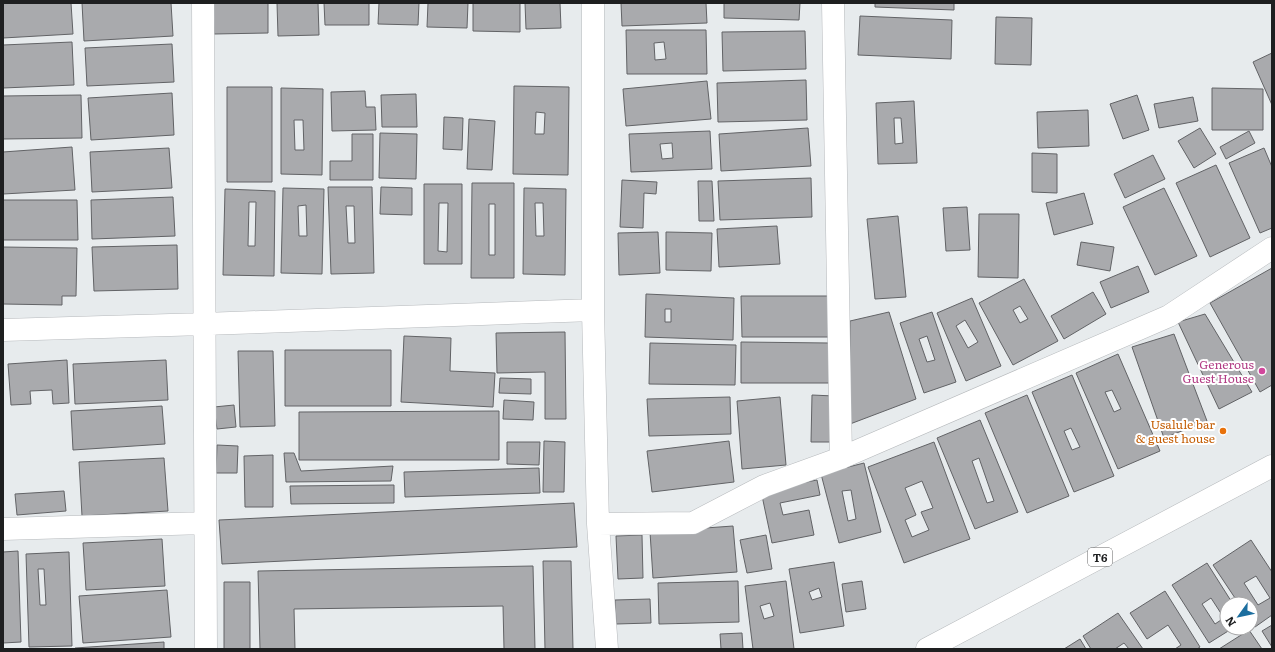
<svg xmlns="http://www.w3.org/2000/svg" width="1275" height="652" font-family="Literata,serif">
<style>
.building{fill:#a9aaad;stroke:#626366;fill-rule:evenodd}
.lines{fill:none;stroke-linecap:round;stroke-linejoin:round}
.street-casing{stroke:#b6b9bc;stroke-width:23}
.highway-casing{stroke:#b6b9bc;stroke-width:23}
.street{stroke:#fff;stroke-width:22}
.highway{stroke:#fff;stroke-width:22}
.hotel-dot{fill:#d1479c;stroke:#fff;stroke-width:1.5}
.food-dot{fill:#e8710a;stroke:#fff;stroke-width:1.5}
.labels{text-anchor:middle;dominant-baseline:central;stroke-width:4;stroke-linejoin:round;paint-order:stroke}
.shield{fill:#fff;stroke:#626263;stroke-width:1}
.shield-label{font-size:11px;font-weight:bold;fill:#1e1f20}
.hotel-label{font-size:12px;fill:#b23c85;stroke:#fff;text-anchor:end}
.food-label{font-size:12px;fill:#c56008;stroke:#fff;text-anchor:end}
</style>
<rect width="100%" height="100%" fill="#e7ebed"/>
<path class="building" d="M 3,3 L 71,3 L 73,34 L 3,38 Z
M 82,3 L 171,3 L 173,36 L 84,41 Z
M 213,3 L 268,3 L 268,33 L 214,34 Z
M 277,3 L 318,3 L 319,35 L 278,36 Z
M 324,3 L 369,3 L 369,25 L 325,25 Z
M 379,3 L 419,3 L 418,25 L 378,24 Z
M 428,3 L 468,3 L 467,28 L 427,27 Z
M 473,3 L 520,3 L 520,32 L 473,31 Z
M 525,3 L 560,3 L 561,28 L 526,29 Z
M 621,3 L 706,3 L 707,23 L 622,26 Z
M 724,3 L 800,3 L 799,20 L 724,18 Z
M 875,3 L 954,3 L 954,10 L 875,7 Z
M 860,16 L 952,20 L 951,59 L 858,55 Z
M 996,17 L 1032,18 L 1031,65 L 995,64 Z
M 626,30 L 706,30 L 707,74 L 627,74 ZM 664,42 L 666,59 L 655,60 L 654,43 Z
M 805,31 L 806,69 L 723,71 L 722,32 Z
M 72,42 L 74,85 L 3,88 L 3,45 Z
M 172,44 L 174,82 L 87,86 L 85,48 Z
M 1272,53 L 1272,105 L 1253,62 Z
M 806,80 L 807,120 L 718,122 L 717,83 Z
M 707,81 L 711,119 L 626,126 L 623,89 Z
M 514,86 L 569,87 L 568,175 L 513,174 ZM 536,112 L 545,113 L 544,134 L 535,134 Z
M 227,87 L 272,87 L 272,182 L 227,182 Z
M 281,88 L 323,89 L 322,175 L 281,174 ZM 294,120 L 303,120 L 304,150 L 295,150 Z
M 1212,88 L 1263,89 L 1263,130 L 1212,130 Z
M 365,91 L 366,107 L 375,107 L 376,130 L 332,131 L 331,92 Z
M 172,93 L 174,135 L 91,140 L 88,98 Z
M 416,94 L 417,127 L 382,127 L 381,95 Z
M 81,95 L 82,138 L 3,139 L 3,96 Z
M 1137,95 L 1149,130 L 1123,139 L 1110,104 Z
M 1193,97 L 1198,121 L 1159,128 L 1154,104 Z
M 914,101 L 917,163 L 878,164 L 876,103 ZM 894,118 L 901,118 L 903,143 L 895,144 Z
M 1088,110 L 1089,146 L 1038,148 L 1037,112 Z
M 444,117 L 463,118 L 462,150 L 443,149 Z
M 469,119 L 495,121 L 492,170 L 467,169 Z
M 808,128 L 811,166 L 721,171 L 719,134 Z
M 1200,128 L 1216,154 L 1194,168 L 1178,141 Z
M 710,131 L 712,169 L 631,172 L 629,134 ZM 672,143 L 673,158 L 662,159 L 660,144 Z
M 1249,131 L 1255,143 L 1226,159 L 1220,147 Z
M 380,133 L 417,134 L 416,179 L 379,178 Z
M 352,134 L 373,134 L 373,180 L 330,180 L 330,161 L 352,161 Z
M 72,147 L 75,190 L 3,194 L 3,152 Z
M 169,148 L 172,188 L 92,192 L 90,152 Z
M 1264,148 L 1272,167 L 1272,228 L 1260,233 L 1229,163 Z
M 1032,153 L 1057,154 L 1057,193 L 1032,192 Z
M 1153,155 L 1165,179 L 1125,198 L 1114,174 Z
M 1216,165 L 1250,238 L 1210,257 L 1176,183 Z
M 811,178 L 812,217 L 720,220 L 718,181 Z
M 622,180 L 657,182 L 656,194 L 644,193 L 643,228 L 620,227 Z
M 698,181 L 712,181 L 714,221 L 699,221 Z
M 472,183 L 514,183 L 514,278 L 471,278 ZM 489,204 L 495,204 L 495,255 L 489,255 Z
M 424,184 L 462,184 L 462,264 L 424,264 ZM 439,203 L 448,203 L 447,252 L 438,251 Z
M 328,187 L 372,187 L 374,273 L 331,274 ZM 346,206 L 354,206 L 355,243 L 348,243 Z
M 381,187 L 412,188 L 412,215 L 380,214 Z
M 283,188 L 324,189 L 322,274 L 281,273 ZM 306,205 L 307,236 L 299,236 L 298,206 Z
M 524,188 L 566,189 L 565,275 L 523,274 ZM 535,203 L 543,203 L 544,236 L 536,236 Z
M 1164,188 L 1197,256 L 1155,275 L 1123,207 Z
M 225,189 L 275,191 L 274,276 L 223,275 ZM 249,202 L 256,202 L 255,246 L 248,246 Z
M 1084,193 L 1093,224 L 1054,235 L 1046,203 Z
M 173,197 L 175,236 L 92,239 L 91,200 Z
M 3,200 L 77,200 L 78,240 L 3,240 Z
M 967,207 L 970,250 L 946,251 L 943,208 Z
M 979,214 L 1019,214 L 1018,278 L 978,277 Z
M 898,216 L 906,297 L 875,299 L 867,219 Z
M 777,226 L 780,264 L 719,267 L 717,229 Z
M 658,232 L 660,273 L 619,275 L 618,233 Z
M 666,232 L 712,233 L 711,271 L 666,270 Z
M 1081,242 L 1114,247 L 1110,271 L 1077,265 Z
M 177,245 L 178,289 L 94,291 L 92,247 Z
M 3,247 L 77,248 L 76,296 L 62,296 L 62,305 L 3,304 Z
M 1138,266 L 1149,292 L 1111,308 L 1100,282 Z
M 1272,268 L 1272,385 L 1260,392 L 1210,303 Z
M 1024,279 L 1058,341 L 1013,365 L 979,303 ZM 1020,306 L 1028,319 L 1020,323 L 1013,310 Z
M 1093,292 L 1106,314 L 1064,339 L 1051,316 Z
M 646,294 L 734,298 L 733,340 L 645,337 ZM 665,309 L 671,309 L 671,322 L 665,322 Z
M 741,296 L 832,296 L 833,337 L 742,337 Z
M 972,298 L 1001,366 L 966,381 L 937,313 ZM 965,320 L 978,342 L 968,348 L 956,326 Z
M 889,312 L 916,399 L 850,424 L 850,321 Z
M 932,312 L 956,382 L 924,393 L 900,323 ZM 927,336 L 935,360 L 927,362 L 919,339 Z
M 1205,314 L 1252,392 L 1219,409 L 1178,322 Z
M 565,332 L 566,419 L 545,419 L 545,372 L 497,373 L 496,333 Z
M 1174,334 L 1207,421 L 1164,438 L 1132,347 Z
M 404,336 L 451,338 L 450,371 L 495,373 L 493,407 L 401,402 Z
M 741,342 L 829,343 L 830,383 L 741,383 Z
M 650,343 L 736,345 L 735,385 L 649,384 Z
M 285,350 L 391,350 L 391,406 L 285,406 Z
M 238,351 L 273,351 L 275,426 L 240,427 Z
M 1118,354 L 1160,451 L 1118,469 L 1076,373 ZM 1112,390 L 1121,409 L 1114,412 L 1105,392 Z
M 67,360 L 69,403 L 53,404 L 52,390 L 30,391 L 31,404 L 11,405 L 8,364 Z
M 166,360 L 168,400 L 75,404 L 73,364 Z
M 1072,375 L 1114,476 L 1074,492 L 1032,392 ZM 1071,428 L 1080,447 L 1072,450 L 1064,431 Z
M 500,378 L 531,379 L 531,394 L 499,393 Z
M 812,395 L 834,396 L 834,442 L 811,442 Z
M 1027,395 L 1069,496 L 1027,513 L 985,413 Z
M 730,397 L 731,434 L 649,436 L 647,399 Z
M 780,397 L 786,465 L 742,469 L 737,401 Z
M 504,400 L 534,402 L 533,420 L 503,419 Z
M 234,405 L 236,427 L 217,429 L 214,407 Z
M 162,406 L 165,444 L 73,450 L 71,411 Z
M 499,411 L 499,460 L 299,460 L 299,412 Z
M 980,420 L 1018,512 L 975,529 L 937,438 ZM 979,458 L 994,501 L 987,503 L 972,461 Z
M 544,441 L 565,442 L 564,492 L 543,492 Z
M 729,441 L 734,482 L 652,492 L 647,451 Z
M 507,442 L 540,442 L 539,465 L 507,464 Z
M 934,442 L 970,539 L 904,563 L 868,467 ZM 922,481 L 933,508 L 921,512 L 929,530 L 912,537 L 905,520 L 916,515 L 905,488 Z
M 217,445 L 238,446 L 237,473 L 216,473 Z
M 284,453 L 294,453 L 301,471 L 393,466 L 391,481 L 286,482 Z
M 273,455 L 273,507 L 245,507 L 244,456 Z
M 164,458 L 168,511 L 82,516 L 79,462 Z
M 864,463 L 881,532 L 839,543 L 821,474 ZM 851,490 L 856,519 L 848,521 L 842,491 Z
M 539,468 L 540,493 L 405,497 L 404,472 Z
M 817,480 L 820,495 L 780,503 L 783,515 L 809,510 L 814,535 L 772,543 L 761,491 Z
M 394,485 L 394,503 L 291,504 L 290,486 Z
M 64,491 L 66,511 L 17,515 L 15,494 Z
M 574,503 L 577,547 L 222,564 L 219,520 Z
M 733,526 L 737,572 L 653,578 L 650,532 Z
M 642,535 L 643,578 L 618,579 L 616,536 Z
M 766,535 L 772,569 L 747,573 L 740,540 Z
M 162,539 L 165,586 L 86,590 L 83,543 Z
M 1251,540 L 1272,572 L 1272,615 L 1255,627 L 1251,621 L 1251,604 L 1239,604 L 1213,565 ZM 1256,576 L 1270,598 L 1258,605 L 1244,583 Z
M 18,551 L 21,642 L 3,643 L 3,552 Z
M 69,552 L 72,646 L 29,647 L 26,554 ZM 38,569 L 44,569 L 46,605 L 40,605 Z
M 543,561 L 571,561 L 573,649 L 545,649 Z
M 834,562 L 844,626 L 800,633 L 789,569 ZM 819,588 L 822,597 L 812,600 L 809,592 Z
M 1207,563 L 1233,604 L 1227,604 L 1227,628 L 1233,628 L 1209,643 L 1172,585 ZM 1211,598 L 1224,618 L 1215,624 L 1202,604 Z
M 533,566 L 535,649 L 504,649 L 503,606 L 294,609 L 295,649 L 260,649 L 258,571 Z
M 738,581 L 739,622 L 659,624 L 658,583 Z
M 786,581 L 794,649 L 753,649 L 745,586 ZM 770,603 L 774,616 L 764,619 L 760,606 Z
M 862,581 L 866,609 L 846,612 L 842,584 Z
M 224,582 L 250,582 L 250,649 L 224,649 Z
M 167,590 L 171,637 L 83,643 L 79,596 Z
M 1165,591 L 1200,647 L 1197,649 L 1175,649 L 1181,645 L 1168,625 L 1147,639 L 1130,613 Z
M 650,599 L 651,623 L 616,624 L 615,600 Z
M 1118,613 L 1143,649 L 1129,649 L 1124,643 L 1115,649 L 1091,649 L 1083,636 Z
M 1272,625 L 1272,647 L 1262,631 Z
M 1249,630 L 1262,649 L 1219,649 Z
M 742,633 L 743,649 L 721,649 L 720,634 Z
M 1080,639 L 1086,649 L 1064,649 Z
M 164,642 L 164,649 L 75,649 L 75,648 Z"/>
<g class="lines">
<g class="street-casing">
<path id="street" d="M 203,3 L 206,649
M 593,3 L 593,310 L 598,524 L 607,649
M 833,3 L 841,458
M 3,330 L 204,324 L 593,310
M 598,524 L 693,523 L 764,486 L 841,458 L 1169,316 L 1272,248
M 3,529 L 205,523"/>
</g>
<g class="highway-casing">
<path id="highway" d="M 927,649 L 1272,466"/>
</g>
<use href="#street" class="street"/>
<use href="#highway" class="highway"/>
</g>
<circle class="hotel-dot" cx="1262" cy="371" r="4"/>
<circle class="food-dot" cx="1223" cy="431" r="4"/>
<g class="labels">
<rect class="shield" x="1088" y="548" width="24" height="18" rx="3"/>
<g class="shield-label">
<text x="1100" y="557">T6</text>
</g>
<g class="hotel-label">
<text x="1254" y="364">Generous<tspan x="1254" dy="14">Guest House</tspan></text>
</g>
<g class="food-label">
<text x="1215" y="424">Usalule bar<tspan x="1215" dy="14">&amp; guest house</tspan></text>
</g>
</g>
<rect width="1275" height="652" fill="none" stroke="#1e1f20" stroke-width="8"/>
<g transform="translate(1239 616) rotate(237)"><circle r="19" fill="#ffffff" stroke="#a5a5a6"/>
<path d="M0-3L7 15L0 10L-7 15Z" fill="#1c6e9f"/>
<text y="-6" font-size="11" font-weight="bold" text-anchor="middle" fill="#1e1f20">N</text>
</g>
</svg>
